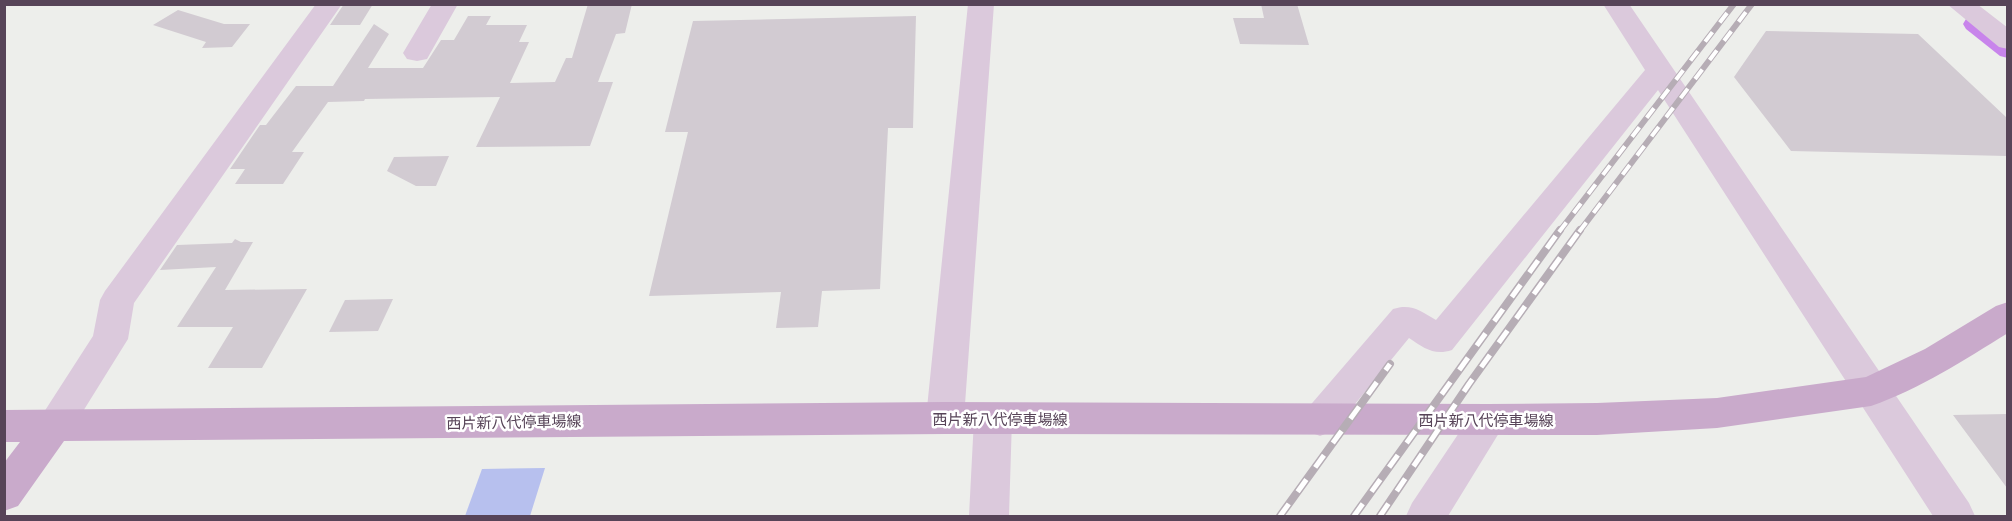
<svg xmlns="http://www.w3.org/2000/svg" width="2012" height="521" font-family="'IBM Plex Sans','Noto Sans JP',sans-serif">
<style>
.green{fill:#b7c0ee}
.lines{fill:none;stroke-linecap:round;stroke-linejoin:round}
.canal{fill:#c884eb;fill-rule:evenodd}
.building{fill:#d2cbd2}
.minor{fill:#dbc9dc;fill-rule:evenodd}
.major{fill:#c9aacb;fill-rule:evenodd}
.rail-far1-casing{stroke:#b6adb5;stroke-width:6}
.rail-casing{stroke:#b6adb5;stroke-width:8}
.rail-far1{stroke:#fff;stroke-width:4;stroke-dasharray:12;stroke-linecap:butt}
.rail{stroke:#fff;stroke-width:5;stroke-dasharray:15;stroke-linecap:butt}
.labels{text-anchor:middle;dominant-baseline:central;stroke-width:5;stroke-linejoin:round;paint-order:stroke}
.street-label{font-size:15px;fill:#574458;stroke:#fff}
</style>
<rect width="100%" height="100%" fill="#edeeeb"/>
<path class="green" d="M 545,468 L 530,516 L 465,516 L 482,469 Z"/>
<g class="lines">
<path class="canal" d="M 1974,18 L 1982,19 L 2008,40 L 2008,58 L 2000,56 L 1966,29 L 1963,24 L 1966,19 Z"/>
</g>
<path class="building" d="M 344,4 L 373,4 L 360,25 L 330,25 Z
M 588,4 L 632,4 L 625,33 L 616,34 L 598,82 L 613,82 L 590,146 L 476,147 L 500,97 L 365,99 L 364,101 L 328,102 L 292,152 L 304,152 L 283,184 L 235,184 L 245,169 L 230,169 L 260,125 L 266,125 L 296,86 L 333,86 L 374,24 L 389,34 L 368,68 L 423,68 L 441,40 L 454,40 L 468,16 L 491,16 L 486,25 L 527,25 L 519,42 L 529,42 L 510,83 L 555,82 L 566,58 L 572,58 Z
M 1261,4 L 1297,4 L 1309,45 L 1240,44 L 1233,18 L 1264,18 Z
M 178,10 L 224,24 L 250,24 L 232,47 L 202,48 L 206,42 L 153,25 Z
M 916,16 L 913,128 L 888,128 L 880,289 L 822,291 L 818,327 L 776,328 L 781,292 L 649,296 L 688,132 L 665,132 L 693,21 Z
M 1766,31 L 1918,34 L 2007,118 L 2007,156 L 1791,151 L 1734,77 Z
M 449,156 L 436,186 L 416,186 L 387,171 L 394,157 Z
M 235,239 L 241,242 L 253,242 L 225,290 L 307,289 L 262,368 L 208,368 L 233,327 L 177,327 L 216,267 L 160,270 L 177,245 L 232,243 Z
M 393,299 L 378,331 L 329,332 L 345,300 Z
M 2007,414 L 2007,488 L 1953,415 Z"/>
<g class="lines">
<path class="minor" d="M 316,4 L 342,4 L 134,303 L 128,339 L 67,437 L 54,442 L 41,437 L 35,426 L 93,336 L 100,300 L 105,291 Z
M 432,4 L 458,4 L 427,59 L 417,61 L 407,59 L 403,53 Z
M 968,4 L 994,4 L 964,418 L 958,429 L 945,434 L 932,429 L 926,418 Z
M 1603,4 L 1629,4 L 1969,503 L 1975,516 L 1933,516 L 1658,90 L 1452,350 C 1434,356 1424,348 1409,338 L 1333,431 L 1320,436 L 1307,431 L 1301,420 L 1307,409 L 1393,309 C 1411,303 1421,311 1436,320 L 1645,70 Z
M 1947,4 L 1977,4 L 2008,28 L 2008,49 L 1999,47 Z
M 993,403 L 1006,408 L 1012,419 L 1009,516 L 969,516 L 974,419 L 980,408 Z
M 1488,404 L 1501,409 L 1507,420 L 1448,516 L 1406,516 L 1412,503 L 1475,409 Z"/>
<path class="major" d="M 2008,302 L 2008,333 C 1964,360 1920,389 1871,406 L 1717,428 L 1597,435 L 945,434 L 64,441 L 18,506 L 4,511 L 4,463 L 20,442 L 4,442 L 4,410 L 945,402 L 1488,404 L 1597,403 L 1717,398 L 1866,377 L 1925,349 L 1996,306 Z"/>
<g class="rail-far1-casing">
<path id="rail-far1" d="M 1559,232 L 1734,4
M 1579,232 L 1752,4"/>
</g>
<g class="rail-casing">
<path id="rail" d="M 1280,516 L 1390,364
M 1354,516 L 1560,230
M 1380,516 L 1469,384 L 1580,230"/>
</g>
<use href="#rail-far1" class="rail-far1"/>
<use href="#rail" class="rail"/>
</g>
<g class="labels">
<g class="street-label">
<text x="1000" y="419">西片新八代停車場線</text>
<text x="1486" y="420">西片新八代停車場線</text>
<text transform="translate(514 422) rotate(-1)">西片新八代停車場線</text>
</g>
</g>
<rect width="2012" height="521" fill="none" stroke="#574458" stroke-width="12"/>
</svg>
